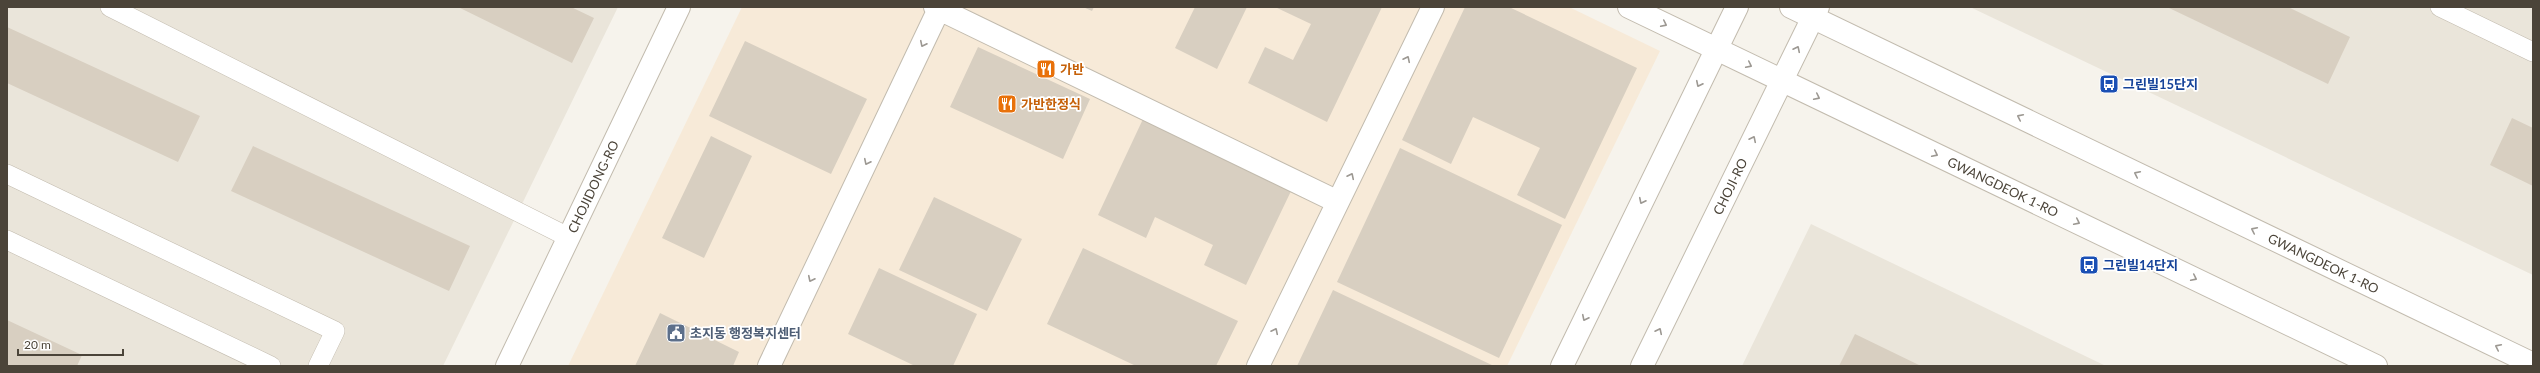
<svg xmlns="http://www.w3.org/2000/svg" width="2540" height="373" font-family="Lato,'Noto Sans KR',sans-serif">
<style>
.residential{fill:#eae5da}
.commercial{fill:#f7ead8}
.building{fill:#d8cfc1}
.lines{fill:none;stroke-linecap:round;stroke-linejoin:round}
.service-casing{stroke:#c2bbae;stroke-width:20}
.minor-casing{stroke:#c2bbae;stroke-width:24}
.tertiary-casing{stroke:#c2bbae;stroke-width:24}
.service{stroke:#fff;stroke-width:19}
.minor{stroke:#fff;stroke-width:22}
.tertiary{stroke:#fff;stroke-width:22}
.oneway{stroke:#9c9892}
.labels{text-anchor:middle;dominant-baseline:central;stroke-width:3.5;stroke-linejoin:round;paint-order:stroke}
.food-label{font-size:13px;font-weight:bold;fill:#c56008;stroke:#fff;text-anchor:start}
.transit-label{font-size:13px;font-weight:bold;fill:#164399;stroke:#fff;text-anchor:start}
.street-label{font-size:13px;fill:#4b4439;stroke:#fff}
.service-label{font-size:13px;font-weight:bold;fill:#4e5e75;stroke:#fff;text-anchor:start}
</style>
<rect width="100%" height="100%" fill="#f6f3ec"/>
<path class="residential" d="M 7,7 L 618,7 L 443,366 L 7,366 Z
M 1970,7 L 2533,7 L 2533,275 Z
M 1811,224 L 2106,366 L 1742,366 Z"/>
<path class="commercial" d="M 742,7 L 1569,7 L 1660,51 L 1507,366 L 568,366 Z"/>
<path class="building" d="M 458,7 L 571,7 L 594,18 L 572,63 Z
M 1083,7 L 1094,7 L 1092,11 Z
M 1195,7 L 1247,7 L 1217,69 L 1175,48 Z
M 1275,7 L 1382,7 L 1327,122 L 1248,83 L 1265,47 L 1293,60 L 1311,24 Z
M 1465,7 L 1509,7 L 1637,68 L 1565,219 L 1517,195 L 1540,148 L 1473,117 L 1451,164 L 1402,140 Z
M 2167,7 L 2288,7 L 2350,37 L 2328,84 Z
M 7,27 L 200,116 L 178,162 L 7,83 Z
M 745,41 L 867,99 L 831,174 L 709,116 Z
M 978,47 L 1090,99 L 1063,159 L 950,107 Z
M 2512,118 L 2533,128 L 2533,186 L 2490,165 Z
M 1143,119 L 1292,189 L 1246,285 L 1204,265 L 1213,245 L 1155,217 L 1146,238 L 1098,215 Z
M 711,136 L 752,156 L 704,258 L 662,238 Z
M 253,146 L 470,246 L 449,291 L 231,191 Z
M 1400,148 L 1562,225 L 1499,358 L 1337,282 Z
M 934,197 L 1022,239 L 987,311 L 899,270 Z
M 1083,248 L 1238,321 L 1216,366 L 1136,366 L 1047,324 Z
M 879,268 L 977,314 L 953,366 L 915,366 L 848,334 Z
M 1333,290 L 1494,366 L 1297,366 Z
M 660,313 L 739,352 L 733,366 L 635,366 Z
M 7,320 L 82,355 L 77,366 L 7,366 Z
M 1855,334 L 1921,366 L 1839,366 Z"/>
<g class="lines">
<g class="service-casing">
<path id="service" d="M 110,7 L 568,237
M 2440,7 L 2533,52
M 7,174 L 335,331 L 318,366
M 7,240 L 271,366"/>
</g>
<g class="minor-casing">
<path id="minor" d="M 935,7 L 1338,202
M 769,366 L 939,9
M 1258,366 L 1433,7"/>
</g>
<g class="tertiary-casing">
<g id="tertiary">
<path id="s1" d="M 1629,7 L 2376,366"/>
<path id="s2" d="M 1791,7 L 2533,364"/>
<path id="s3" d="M 507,366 L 679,7"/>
<path d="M 1562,366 L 1737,7"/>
<path id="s4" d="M 1642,366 L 1818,7"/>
</g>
</g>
<use href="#service" class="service"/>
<use href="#minor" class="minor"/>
<use href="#tertiary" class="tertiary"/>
</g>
<defs><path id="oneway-chevron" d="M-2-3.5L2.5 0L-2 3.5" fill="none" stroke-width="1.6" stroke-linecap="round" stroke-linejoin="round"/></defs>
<g class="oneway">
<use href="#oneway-chevron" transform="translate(1664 24) rotate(26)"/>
<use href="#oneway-chevron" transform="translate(923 44) rotate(116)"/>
<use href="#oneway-chevron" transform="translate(1797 49) rotate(-64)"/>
<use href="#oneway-chevron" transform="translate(1407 59) rotate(-64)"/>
<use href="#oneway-chevron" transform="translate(1749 65) rotate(26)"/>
<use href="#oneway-chevron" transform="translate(1699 84) rotate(116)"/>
<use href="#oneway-chevron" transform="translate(1817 97) rotate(26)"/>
<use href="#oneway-chevron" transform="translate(2020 117) rotate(-154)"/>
<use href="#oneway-chevron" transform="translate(1753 139) rotate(-64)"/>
<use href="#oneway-chevron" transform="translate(1935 154) rotate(26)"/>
<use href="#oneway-chevron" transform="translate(867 162) rotate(116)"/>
<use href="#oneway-chevron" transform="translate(2137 174) rotate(-154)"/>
<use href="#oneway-chevron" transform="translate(1351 176) rotate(-64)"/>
<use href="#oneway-chevron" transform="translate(1642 201) rotate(116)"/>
<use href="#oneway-chevron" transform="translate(2077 222) rotate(26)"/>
<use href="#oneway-chevron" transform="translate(2254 230) rotate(-154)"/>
<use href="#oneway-chevron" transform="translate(2194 278) rotate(26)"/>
<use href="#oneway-chevron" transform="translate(811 279) rotate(116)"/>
<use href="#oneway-chevron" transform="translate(1585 318) rotate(116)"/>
<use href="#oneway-chevron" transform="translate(1275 331) rotate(-64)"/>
<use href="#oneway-chevron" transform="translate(1659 331) rotate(-64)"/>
<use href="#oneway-chevron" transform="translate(2498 347) rotate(-154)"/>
</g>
<defs>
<g id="restaurant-square" transform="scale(1)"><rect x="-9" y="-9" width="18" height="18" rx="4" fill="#e8710a" stroke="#fff"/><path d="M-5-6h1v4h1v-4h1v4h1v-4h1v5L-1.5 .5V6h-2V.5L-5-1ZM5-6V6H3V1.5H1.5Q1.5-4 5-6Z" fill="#fff"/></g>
<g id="bus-square" transform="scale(1)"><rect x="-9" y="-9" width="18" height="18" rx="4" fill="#1a4fb4" stroke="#fff"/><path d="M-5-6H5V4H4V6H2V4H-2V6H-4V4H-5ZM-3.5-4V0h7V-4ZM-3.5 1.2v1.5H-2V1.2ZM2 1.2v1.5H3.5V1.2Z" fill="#fff"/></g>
<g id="civic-square" transform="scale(1)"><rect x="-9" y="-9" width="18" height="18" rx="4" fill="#5c6f8a" stroke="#fff"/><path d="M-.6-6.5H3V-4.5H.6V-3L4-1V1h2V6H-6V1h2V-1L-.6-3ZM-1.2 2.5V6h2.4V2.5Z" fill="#fff"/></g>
</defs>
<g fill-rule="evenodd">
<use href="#restaurant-square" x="1046" y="69"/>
<use href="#bus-square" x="2109" y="84"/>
<use href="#restaurant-square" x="1007" y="104"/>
<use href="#bus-square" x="2089" y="265"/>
<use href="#civic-square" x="676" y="333"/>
</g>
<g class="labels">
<g class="food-label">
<text x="1060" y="69">가반</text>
<text x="1021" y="104">가반한정식</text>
</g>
<g class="transit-label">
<text x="2123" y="84">그린빌15단지</text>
<text x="2103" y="265">그린빌14단지</text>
</g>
<g class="street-label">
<text stroke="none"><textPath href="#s3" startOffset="199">CHOJIDONG-RO</textPath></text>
<text stroke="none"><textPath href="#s4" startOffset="200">CHOJI-RO</textPath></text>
<text stroke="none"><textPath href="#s1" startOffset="415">GWANGDEOK 1-RO</textPath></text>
<text stroke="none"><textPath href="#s2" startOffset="591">GWANGDEOK 1-RO</textPath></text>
</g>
<g class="service-label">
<text x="690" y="333">초지동 행정복지센터</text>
</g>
</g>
<rect width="2540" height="373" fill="none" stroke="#4b4439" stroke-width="16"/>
<path d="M18 349v6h105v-6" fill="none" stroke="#4b4439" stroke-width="2"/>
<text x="24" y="349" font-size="12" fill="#4b4439" stroke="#ffffff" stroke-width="3" paint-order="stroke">20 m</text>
</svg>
